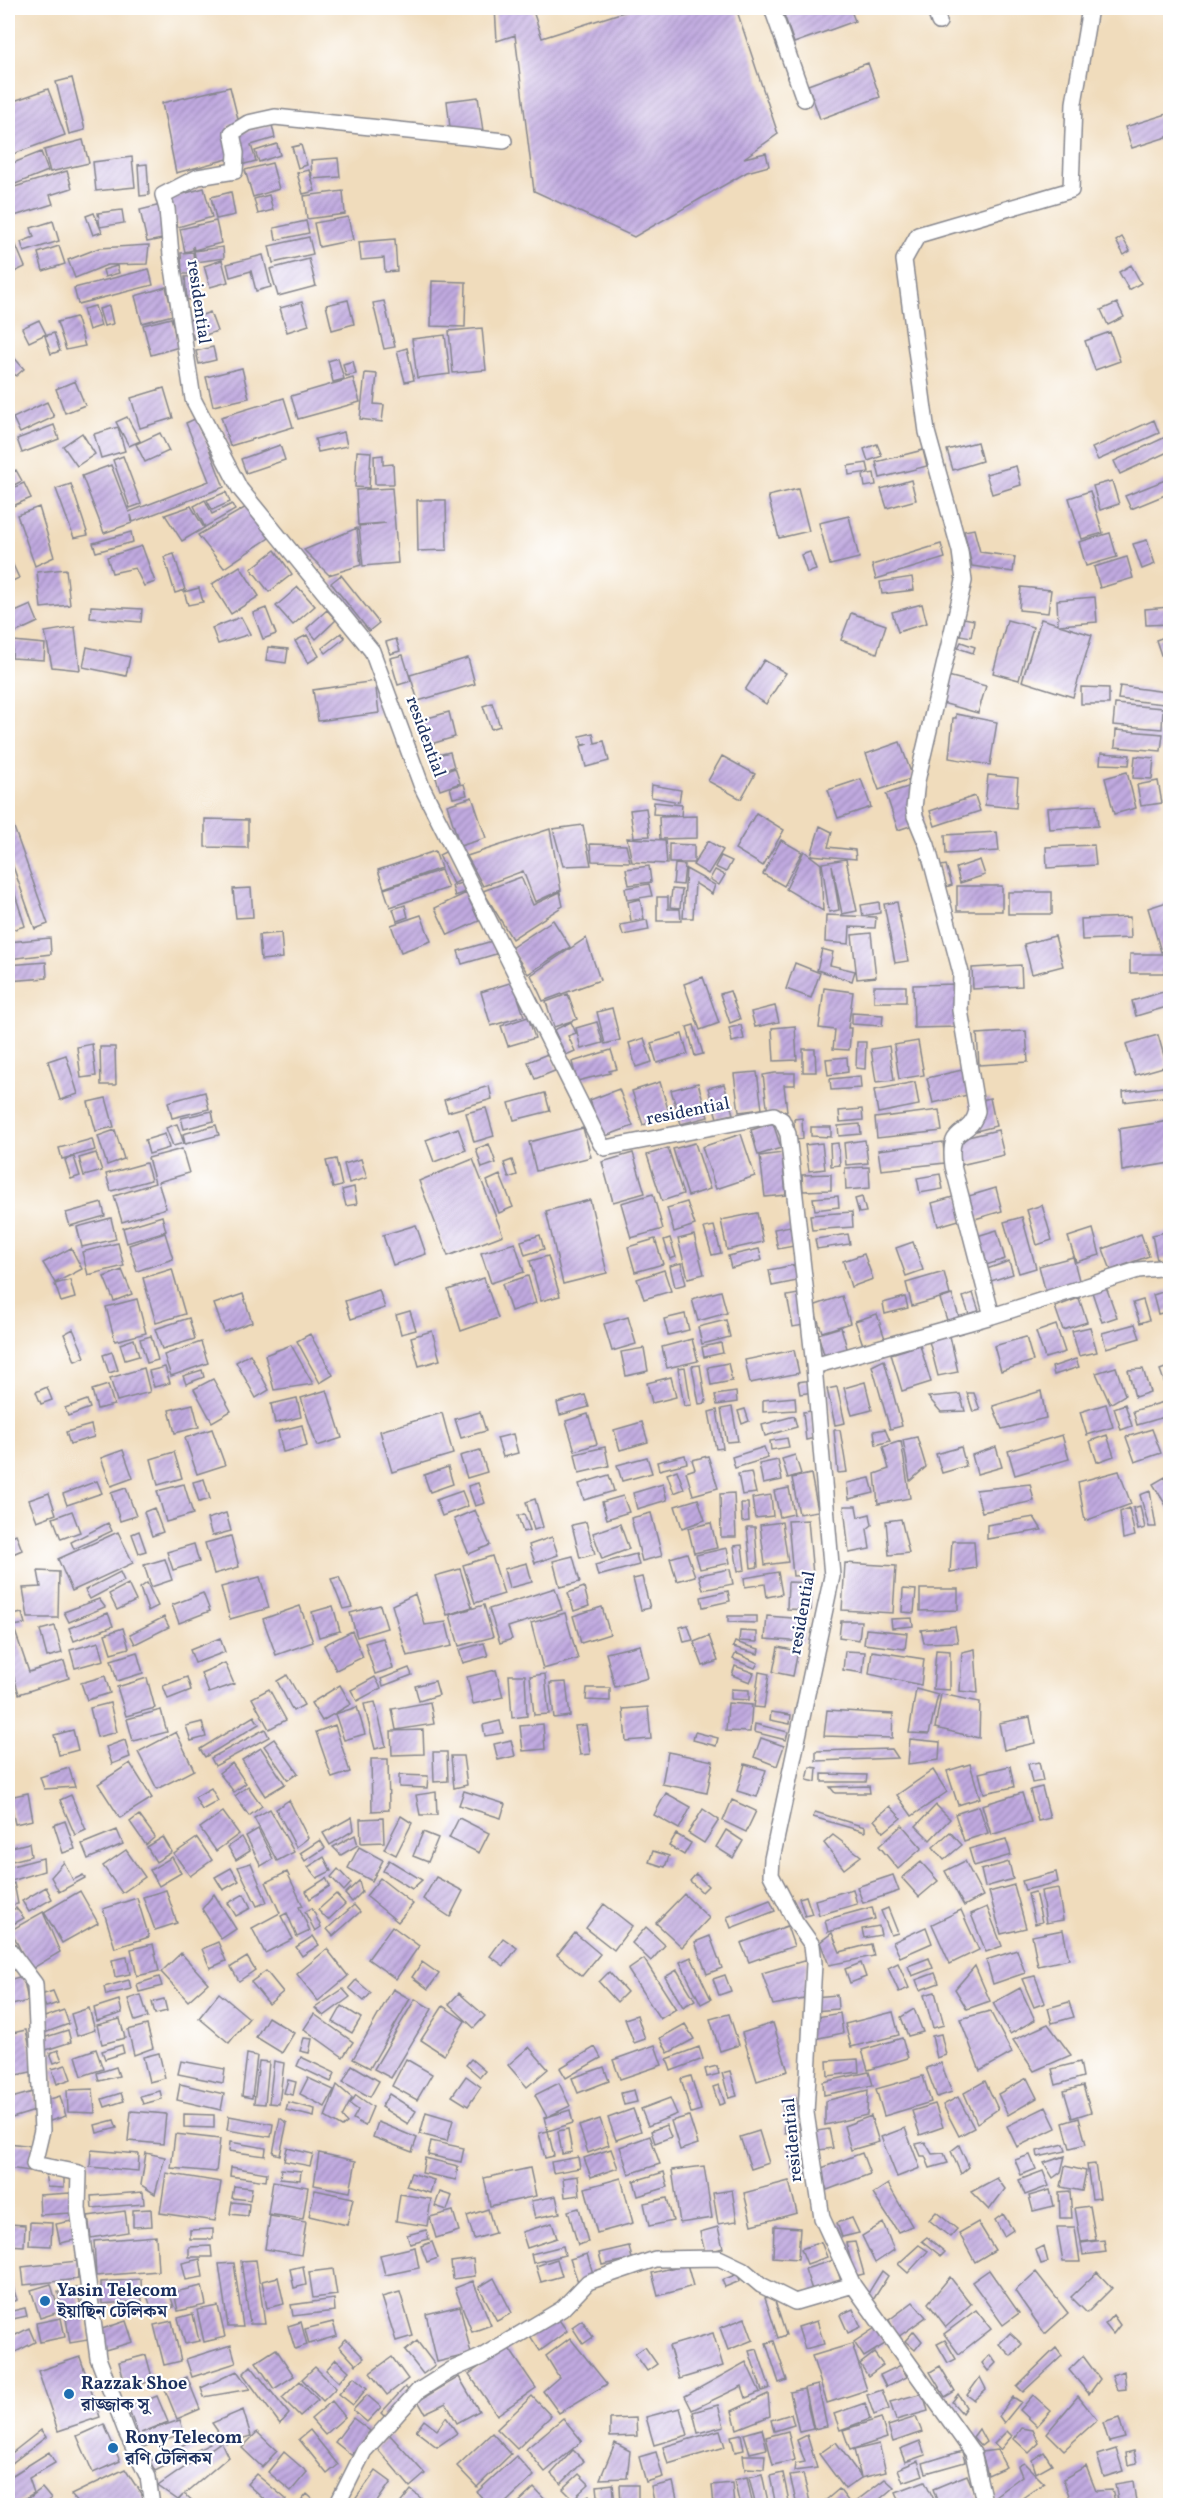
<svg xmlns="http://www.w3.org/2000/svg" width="1178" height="2513" font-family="Vollkorn,'Noto Serif Bengali',serif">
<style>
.building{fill:url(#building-hatch)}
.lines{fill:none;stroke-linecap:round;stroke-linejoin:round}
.minor-casing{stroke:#86868d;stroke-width:18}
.minor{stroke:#fff;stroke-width:15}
.poi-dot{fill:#1f6fb2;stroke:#fff;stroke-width:2}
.labels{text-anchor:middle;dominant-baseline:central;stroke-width:4.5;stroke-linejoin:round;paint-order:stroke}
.street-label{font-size:18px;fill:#1b2f5e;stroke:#fff}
.poi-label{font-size:18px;font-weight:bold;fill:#1b2f5e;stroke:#fff;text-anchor:start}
</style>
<defs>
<pattern id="building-hatch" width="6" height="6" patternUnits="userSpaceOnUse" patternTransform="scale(1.5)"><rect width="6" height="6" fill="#c1aae0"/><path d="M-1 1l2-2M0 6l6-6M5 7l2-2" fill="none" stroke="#9c8bb9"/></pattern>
</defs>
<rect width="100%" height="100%" fill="#fff"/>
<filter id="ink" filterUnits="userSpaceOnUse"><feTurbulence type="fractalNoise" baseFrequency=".0167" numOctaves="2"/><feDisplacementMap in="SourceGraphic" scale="12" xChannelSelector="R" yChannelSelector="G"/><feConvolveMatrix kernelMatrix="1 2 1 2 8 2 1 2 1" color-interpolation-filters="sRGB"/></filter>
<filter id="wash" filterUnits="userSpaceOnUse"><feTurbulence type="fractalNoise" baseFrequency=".008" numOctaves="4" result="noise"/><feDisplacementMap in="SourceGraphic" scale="24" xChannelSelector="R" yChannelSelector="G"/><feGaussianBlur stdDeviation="1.35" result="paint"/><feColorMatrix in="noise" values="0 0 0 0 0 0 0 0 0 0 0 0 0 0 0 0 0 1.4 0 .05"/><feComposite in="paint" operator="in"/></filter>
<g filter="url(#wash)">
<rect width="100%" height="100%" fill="#f0dcbc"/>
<g id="blocks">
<path class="building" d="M 495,8 L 532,8 L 542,38 L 636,8 L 736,8 L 778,134 L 744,158 L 766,153 L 769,166 L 747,172 L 634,237 L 534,191 L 515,35 L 497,41 Z
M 785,8 L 850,8 L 855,21 L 794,43 L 782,9 Z
M 868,63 L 880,97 L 820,119 L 808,85 Z
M 72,78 L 85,130 L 69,134 L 56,82 Z
M 230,87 L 239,123 L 228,126 L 235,157 L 176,173 L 162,103 Z
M 48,89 L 65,135 L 8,156 L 8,103 Z
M 478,97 L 483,131 L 451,136 L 447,101 Z
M 1170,113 L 1170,136 L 1132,148 L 1125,127 Z
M 272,125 L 275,138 L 251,145 L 256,161 L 241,165 L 233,135 Z
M 83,140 L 89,163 L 50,172 L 44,150 Z
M 277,144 L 280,155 L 259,162 L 255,151 Z
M 301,145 L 307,165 L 298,168 L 292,147 Z
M 41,152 L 48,171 L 8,187 L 8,165 Z
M 132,157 L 135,187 L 96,191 L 93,162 Z
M 338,158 L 340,177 L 312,179 L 311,160 Z
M 272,163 L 279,189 L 253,197 L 245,170 Z
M 147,164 L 149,195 L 140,196 L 138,165 Z
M 309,170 L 315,191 L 303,194 L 297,173 Z
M 67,171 L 72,188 L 50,195 L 53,204 L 8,218 L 8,189 Z
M 204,188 L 212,217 L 178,227 L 169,198 Z
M 343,191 L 345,214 L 307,219 L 304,196 Z
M 231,192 L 235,215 L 216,219 L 211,197 Z
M 269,195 L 273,210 L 258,214 L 254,199 Z
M 161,205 L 167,238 L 147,242 L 140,210 Z
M 122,210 L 124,223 L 100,227 L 98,213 Z
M 94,213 L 102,232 L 93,235 L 86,216 Z
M 348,217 L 353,240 L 319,247 L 314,223 Z
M 53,221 L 59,241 L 24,252 L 21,242 L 34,237 L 31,228 Z
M 216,221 L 221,243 L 194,250 L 193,246 L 193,250 L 185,252 L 180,229 Z
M 306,221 L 309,233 L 276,240 L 274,228 Z
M 10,231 L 25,267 L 8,275 L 8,232 Z
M 309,237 L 313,254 L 273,263 L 269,246 Z
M 1122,237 L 1130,251 L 1124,255 L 1116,241 Z
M 395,239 L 397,271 L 385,272 L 384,258 L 361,260 L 359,242 Z
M 149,245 L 147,264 L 107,265 L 75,278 L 68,260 L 99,248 Z
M 59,246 L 65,264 L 43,271 L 38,253 Z
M 223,247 L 224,258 L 196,262 L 194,251 Z
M 193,252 L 195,274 L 182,274 L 181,253 Z
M 263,255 L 271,287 L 256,291 L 251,271 L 230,277 L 227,264 Z
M 309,259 L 316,286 L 278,296 L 270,269 Z
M 222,260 L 228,282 L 210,287 L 204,266 Z
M 1131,265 L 1141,283 L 1129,290 L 1119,272 Z
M 117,266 L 119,273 L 105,277 L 103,270 Z
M 149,269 L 153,285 L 78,304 L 74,288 Z
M 194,276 L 197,299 L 187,300 L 185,277 Z
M 432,281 L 466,282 L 465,327 L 431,326 Z
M 166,287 L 173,315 L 142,323 L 135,296 Z
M 348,300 L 354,324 L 332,330 L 326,305 Z
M 384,301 L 395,347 L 384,349 L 373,303 Z
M 302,302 L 309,325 L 287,332 L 280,308 Z
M 1117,303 L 1124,317 L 1108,325 L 1101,310 Z
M 95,306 L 101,326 L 89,330 L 83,309 Z
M 109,306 L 113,324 L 104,326 L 99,309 Z
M 210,312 L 217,331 L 194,339 L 187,321 Z
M 76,317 L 85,346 L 66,350 L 57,322 Z
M 171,318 L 179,347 L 151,355 L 143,325 Z
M 39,320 L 46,334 L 29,342 L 22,328 Z
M 482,328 L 486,370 L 453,373 L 449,331 Z
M 1110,332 L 1120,361 L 1095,370 L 1085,341 Z
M 54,333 L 60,351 L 51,354 L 45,336 Z
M 445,335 L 450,374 L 417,378 L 412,339 Z
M 213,347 L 216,360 L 199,364 L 196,351 Z
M 407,348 L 414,380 L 405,382 L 397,351 Z
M 12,355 L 24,369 L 16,376 L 8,367 L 8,359 Z
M 338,358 L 344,379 L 333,382 L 328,361 Z
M 353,361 L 356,374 L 346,376 L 343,364 Z
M 242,368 L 249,398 L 213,406 L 206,377 Z
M 365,373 L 377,374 L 374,404 L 384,405 L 382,422 L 360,419 Z
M 353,378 L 360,402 L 298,419 L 291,396 Z
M 75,381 L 85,405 L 65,413 L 56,389 Z
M 164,388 L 173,418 L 140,428 L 131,398 Z
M 284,398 L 293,427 L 230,446 L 221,417 Z
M 47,402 L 54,417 L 20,433 L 13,418 Z
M 127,417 L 140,441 L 129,446 L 116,422 Z
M 197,418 L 224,487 L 133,522 L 131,515 L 132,523 L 104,533 L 82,476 L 111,465 L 129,512 L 209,481 L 186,423 Z
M 1154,420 L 1159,433 L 1098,460 L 1092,448 Z
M 54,425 L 59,439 L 22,453 L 17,439 Z
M 118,427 L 125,451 L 101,458 L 94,434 Z
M 344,432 L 347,446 L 318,452 L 315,439 Z
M 82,433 L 95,454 L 77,466 L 63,446 Z
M 160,433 L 169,451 L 145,462 L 136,444 Z
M 1170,435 L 1170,451 L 1120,474 L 1114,461 Z
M 977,442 L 982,461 L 953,470 L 947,450 Z
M 877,444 L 882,456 L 868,461 L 864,449 Z
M 280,445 L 285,460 L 246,473 L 241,459 Z
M 923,450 L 927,466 L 880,478 L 876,462 Z
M 357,451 L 371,452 L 369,488 L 355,487 Z
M 383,455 L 383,465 L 393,464 L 394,484 L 375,484 L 374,456 Z
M 123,456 L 141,504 L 130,508 L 113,460 Z
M 867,463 L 869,472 L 849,475 L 848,466 Z
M 1016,466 L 1021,485 L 992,494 L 986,474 Z
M 16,470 L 22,481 L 8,488 L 8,474 Z
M 874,473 L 876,485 L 865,487 L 863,475 Z
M 1170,478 L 1170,493 L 1131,509 L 1125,496 Z
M 911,480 L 916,500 L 887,508 L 881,489 Z
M 1112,481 L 1119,504 L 1100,510 L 1093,486 Z
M 24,483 L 31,498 L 8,508 L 8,490 Z
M 71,484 L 88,535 L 74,538 L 56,489 Z
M 392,488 L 398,563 L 363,566 L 359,526 L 386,523 L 358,525 L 356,490 Z
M 798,489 L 809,531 L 779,538 L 768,496 Z
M 1090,491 L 1103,533 L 1082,539 L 1069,498 Z
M 226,492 L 230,502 L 212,510 L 207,500 Z
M 205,500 L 212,514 L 232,504 L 235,510 L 205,527 L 194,506 Z
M 417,500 L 446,500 L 447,550 L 418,551 Z
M 191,506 L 204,528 L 182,541 L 165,515 Z
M 248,506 L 269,538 L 224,568 L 198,535 Z
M 39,507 L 54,557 L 35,566 L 17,515 Z
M 849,516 L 859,558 L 830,565 L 819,523 Z
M 357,528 L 361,565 L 329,575 L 304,550 Z
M 974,529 L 980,552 L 1015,557 L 1013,572 L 972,566 L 964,531 Z
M 131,532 L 133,542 L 96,552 L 93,543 Z
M 1110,533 L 1117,557 L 1086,566 L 1079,542 Z
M 1147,540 L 1155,564 L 1142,569 L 1133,544 Z
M 941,544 L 945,558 L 876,579 L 872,565 Z
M 142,546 L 155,582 L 144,586 L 135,568 L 112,573 L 107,557 Z
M 275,550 L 292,574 L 269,592 L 251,569 Z
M 810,552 L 816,570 L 807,573 L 801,555 Z
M 8,554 L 19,578 L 8,583 Z
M 174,554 L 185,590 L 175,593 L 164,557 Z
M 1127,557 L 1133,578 L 1100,588 L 1094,567 Z
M 240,566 L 259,596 L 231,614 L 212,584 Z
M 66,569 L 70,605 L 41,608 L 37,572 Z
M 341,575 L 379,623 L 369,631 L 331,583 Z
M 912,577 L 914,590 L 882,594 L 880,582 Z
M 298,587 L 315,606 L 293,625 L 276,606 Z
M 1021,587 L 1051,590 L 1048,613 L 1019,610 Z
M 199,588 L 203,602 L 188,605 L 184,592 Z
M 1095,597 L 1097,622 L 1059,625 L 1092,635 L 1073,697 L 1022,681 L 1041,619 L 1058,624 L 1057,600 Z
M 922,604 L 927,623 L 898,632 L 892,612 Z
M 31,605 L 38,622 L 8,636 L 8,615 Z
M 91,606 L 142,609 L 141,622 L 90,618 Z
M 1170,607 L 1170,624 L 1146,625 L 1145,609 Z
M 266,608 L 276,634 L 263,639 L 253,613 Z
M 327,610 L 336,620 L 316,639 L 307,628 Z
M 851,613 L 886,625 L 877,653 L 841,640 Z
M 241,617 L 250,634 L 218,644 L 212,628 Z
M 964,618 L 974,620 L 971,637 L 960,635 Z
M 1007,620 L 1033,627 L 1019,680 L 993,673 Z
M 75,627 L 80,670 L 52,667 L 45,632 Z
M 341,633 L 345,638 L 326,653 L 322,648 Z
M 307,635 L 319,656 L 308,663 L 295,641 Z
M 1170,635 L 1170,651 L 1161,655 L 1156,640 Z
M 396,639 L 400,651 L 390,654 L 386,642 Z
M 13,641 L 45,644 L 44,660 L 12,658 Z
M 961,642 L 975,647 L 973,653 L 958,648 Z
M 87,647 L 130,657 L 126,676 L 83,667 Z
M 268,647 L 288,649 L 286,663 L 266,660 Z
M 403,655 L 411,681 L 398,685 L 390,658 Z
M 468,658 L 475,684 L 418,701 L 410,675 Z
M 764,660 L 786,673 L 766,704 L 745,690 Z
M 948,676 L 986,686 L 978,713 L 942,703 Z
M 375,681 L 379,713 L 318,721 L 313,690 Z
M 1120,686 L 1166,692 L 1164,704 L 1118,699 Z
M 1081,687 L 1109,688 L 1109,704 L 1081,704 Z
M 492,703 L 500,726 L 491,729 L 483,706 Z
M 1115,704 L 1163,708 L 1162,729 L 1113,725 Z
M 449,712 L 455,737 L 424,746 L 417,721 Z
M 956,714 L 997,722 L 990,765 L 949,758 L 953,718 L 956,718 Z
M 1116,730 L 1163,734 L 1161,751 L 1115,747 Z
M 593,733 L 595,743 L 604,741 L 609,761 L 586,767 L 581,746 L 589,744 L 582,745 L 580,736 Z
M 900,742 L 913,778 L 879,790 L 866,754 Z
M 450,752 L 454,767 L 434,772 L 430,757 Z
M 1101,753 L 1130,755 L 1129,765 L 1100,764 Z
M 722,756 L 755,774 L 741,799 L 708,781 Z
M 1135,756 L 1154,758 L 1152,779 L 1133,778 Z
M 455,768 L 460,783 L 440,790 L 435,775 Z
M 1127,772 L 1136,808 L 1114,814 L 1105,778 Z
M 988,775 L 1018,778 L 1016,808 L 985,805 Z
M 861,779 L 871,807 L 838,818 L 828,790 Z
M 1158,781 L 1162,803 L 1141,806 L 1137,785 Z
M 464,784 L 467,795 L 453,798 L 450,787 Z
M 652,785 L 681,790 L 679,802 L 651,797 Z
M 914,785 L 925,821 L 898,830 L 886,794 Z
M 975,796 L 980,811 L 935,826 L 930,811 Z
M 472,797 L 486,838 L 460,846 L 447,805 Z
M 654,802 L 682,805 L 681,816 L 653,814 Z
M 1096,805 L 1098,826 L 1049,829 L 1047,808 Z
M 646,808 L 650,836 L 634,837 L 630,810 Z
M 756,813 L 784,830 L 763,866 L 735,849 Z
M 697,816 L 697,838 L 660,839 L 659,817 Z
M 205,819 L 248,820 L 248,848 L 205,847 Z
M 12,822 L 48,924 L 35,929 L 8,852 L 8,824 Z
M 583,825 L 591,865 L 563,866 L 553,829 Z
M 820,826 L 832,832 L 828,847 L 855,850 L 856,859 L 811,855 Z
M 550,829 L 561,890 L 535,902 L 523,871 L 483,886 L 467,856 Z
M 997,832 L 999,851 L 946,854 L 945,835 Z
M 627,838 L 665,840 L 667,864 L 632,862 Z
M 781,840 L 802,852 L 784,886 L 763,874 Z
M 708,841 L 723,850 L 708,874 L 693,865 Z
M 590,844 L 626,845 L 630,862 L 592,861 Z
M 669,844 L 694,845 L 694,863 L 669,863 Z
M 1094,845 L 1096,865 L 1047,868 L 1046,847 Z
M 435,851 L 441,868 L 384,888 L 378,870 Z
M 447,851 L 461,880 L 453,884 L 439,855 Z
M 804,851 L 821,864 L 823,911 L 786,889 Z
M 721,856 L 732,861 L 726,872 L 715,867 Z
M 846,859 L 857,911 L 842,914 L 832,865 L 839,910 L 829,912 L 822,863 Z
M 980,860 L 985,875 L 960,883 L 956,868 Z
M 675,864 L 685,865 L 683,885 L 673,884 Z
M 946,865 L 952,885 L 946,887 L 941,866 Z
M 649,866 L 651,882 L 629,885 L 626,869 Z
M 686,869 L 715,885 L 712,894 L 695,883 L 693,918 L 683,918 Z
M 441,870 L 448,888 L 390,907 L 384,889 Z
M 715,870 L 725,875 L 719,885 L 710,879 Z
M 8,872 L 25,926 L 8,931 Z
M 521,877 L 533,905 L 560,892 L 563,906 L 512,939 L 483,891 Z
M 461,883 L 465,892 L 455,896 L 452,886 Z
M 649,884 L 652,896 L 627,900 L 625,888 Z
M 957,886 L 1002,886 L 1002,911 L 957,911 Z
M 251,888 L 253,917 L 236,918 L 233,889 Z
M 672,889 L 682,890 L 680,908 L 670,907 Z
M 1008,892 L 1052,892 L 1052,914 L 1008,914 Z
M 466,893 L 479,921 L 448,935 L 435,908 Z
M 657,897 L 668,897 L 668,909 L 680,909 L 681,921 L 657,921 Z
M 640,899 L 644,919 L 631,921 L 628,902 Z
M 1170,901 L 1170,949 L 1161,952 L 1148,908 Z
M 879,902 L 880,913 L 863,916 L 861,905 Z
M 897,902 L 908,961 L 895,963 L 884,904 Z
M 405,905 L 408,917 L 397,921 L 393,909 Z
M 421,915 L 431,941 L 401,952 L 391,925 Z
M 826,915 L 876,917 L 875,928 L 850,927 L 849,944 L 825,942 Z
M 1130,917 L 1131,938 L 1082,940 L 1081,919 Z
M 553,920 L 570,947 L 528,974 L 511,948 Z
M 647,920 L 649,930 L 623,935 L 620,925 Z
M 281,933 L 283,958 L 261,960 L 259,935 Z
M 871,933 L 876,977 L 857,979 L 852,935 Z
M 1055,936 L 1063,966 L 1032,974 L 1024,944 Z
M 50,938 L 51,954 L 8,959 L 8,942 Z
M 586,938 L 600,980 L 543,1001 L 531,975 Z
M 492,941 L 496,954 L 462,964 L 458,951 Z
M 822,949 L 833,952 L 830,965 L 855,971 L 852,981 L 817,970 Z
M 1130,954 L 1166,954 L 1165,973 L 1130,973 Z
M 46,962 L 47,978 L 8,981 L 8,965 Z
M 795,963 L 820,973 L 811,998 L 786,989 Z
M 1021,965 L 1022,986 L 973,989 L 972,968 Z
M 703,977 L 719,1023 L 700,1030 L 684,984 Z
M 513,982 L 524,1016 L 491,1026 L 481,992 Z
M 959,984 L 960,1027 L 914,1028 L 913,985 Z
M 874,986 L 906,986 L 906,1002 L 874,1002 Z
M 824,988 L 853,992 L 848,1028 L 851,1028 L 849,1050 L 833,1049 L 835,1030 L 819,1028 Z
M 1170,990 L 1170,1006 L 1136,1016 L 1132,1001 Z
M 730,991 L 740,1019 L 730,1023 L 720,994 Z
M 568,994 L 577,1019 L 554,1027 L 546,1002 Z
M 775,1006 L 779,1022 L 755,1027 L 751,1012 Z
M 612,1008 L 620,1040 L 605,1044 L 597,1012 Z
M 852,1013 L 883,1015 L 882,1026 L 852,1024 Z
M 528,1017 L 535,1038 L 508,1046 L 501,1026 Z
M 571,1022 L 576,1033 L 568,1036 L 575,1051 L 566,1055 L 554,1030 Z
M 597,1022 L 603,1043 L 581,1049 L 576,1028 Z
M 694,1025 L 703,1054 L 695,1056 L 687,1027 Z
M 741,1025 L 744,1039 L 732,1042 L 729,1028 Z
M 795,1026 L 797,1060 L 774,1061 L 772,1028 Z
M 1026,1031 L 1028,1062 L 979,1065 L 977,1034 Z
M 682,1034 L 688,1054 L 657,1063 L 651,1043 Z
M 1158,1035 L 1167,1066 L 1135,1075 L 1126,1044 Z
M 644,1038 L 652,1062 L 636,1067 L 629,1043 Z
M 918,1041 L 924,1075 L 899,1079 L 894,1045 Z
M 857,1042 L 866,1042 L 865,1069 L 856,1068 Z
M 92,1044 L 96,1076 L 81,1078 L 77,1047 Z
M 889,1046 L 894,1080 L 876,1082 L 871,1049 Z
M 100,1047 L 115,1047 L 116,1085 L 101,1085 Z
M 803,1049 L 815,1049 L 816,1072 L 803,1072 Z
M 611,1050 L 617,1069 L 609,1071 L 610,1073 L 577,1081 L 572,1062 Z
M 550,1053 L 557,1070 L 535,1079 L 528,1062 Z
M 66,1055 L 78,1094 L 60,1100 L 48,1061 Z
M 847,1057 L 848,1072 L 828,1075 L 826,1059 Z
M 971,1068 L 976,1093 L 933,1103 L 927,1078 Z
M 757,1072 L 762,1109 L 739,1112 L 734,1074 Z
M 775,1073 L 795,1073 L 795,1085 L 784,1085 L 787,1111 L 768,1114 L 763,1075 Z
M 860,1076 L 861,1088 L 831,1090 L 830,1079 Z
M 660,1082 L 670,1116 L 643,1125 L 632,1091 Z
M 915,1082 L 919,1105 L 878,1113 L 874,1090 Z
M 698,1083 L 708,1117 L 681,1124 L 671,1090 Z
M 724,1084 L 733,1114 L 717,1118 L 708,1088 Z
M 489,1086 L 492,1099 L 448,1112 L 444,1100 Z
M 1170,1086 L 1170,1096 L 1124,1102 L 1123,1092 Z
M 619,1089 L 633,1126 L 603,1137 L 590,1100 Z
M 205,1092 L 209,1109 L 172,1118 L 168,1102 Z
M 545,1093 L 550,1111 L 514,1120 L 509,1103 Z
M 106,1098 L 114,1127 L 96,1131 L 88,1102 Z
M 990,1098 L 996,1126 L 976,1131 L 969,1103 Z
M 486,1108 L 494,1136 L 474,1142 L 466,1113 Z
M 862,1109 L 863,1120 L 840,1122 L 839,1111 Z
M 939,1110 L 942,1131 L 877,1138 L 875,1118 Z
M 212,1111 L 214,1121 L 184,1129 L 181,1118 Z
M 802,1118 L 803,1139 L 795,1140 L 794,1119 Z
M 1170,1121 L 1170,1163 L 1122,1171 L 1119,1129 Z
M 773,1123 L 781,1148 L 758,1155 L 751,1130 Z
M 177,1124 L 184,1143 L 173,1146 L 166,1128 Z
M 860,1124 L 861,1134 L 839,1136 L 838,1126 Z
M 216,1125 L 219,1135 L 185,1144 L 183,1134 Z
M 811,1127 L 831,1127 L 831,1137 L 811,1136 Z
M 458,1128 L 466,1150 L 434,1162 L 426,1140 Z
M 583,1128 L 591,1157 L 536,1171 L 529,1142 Z
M 115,1130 L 124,1159 L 107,1165 L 98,1136 Z
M 998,1130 L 1004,1155 L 960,1165 L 955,1140 Z
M 165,1134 L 169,1148 L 149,1154 L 145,1140 Z
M 741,1134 L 755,1176 L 716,1189 L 702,1147 Z
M 92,1139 L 95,1150 L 62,1159 L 59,1148 Z
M 865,1140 L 868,1163 L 846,1165 L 844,1143 Z
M 943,1142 L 945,1163 L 881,1170 L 878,1150 Z
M 695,1143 L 710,1189 L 688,1196 L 673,1149 Z
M 822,1143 L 825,1169 L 809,1171 L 805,1145 Z
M 838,1143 L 840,1165 L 831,1166 L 830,1144 Z
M 489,1144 L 496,1163 L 482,1168 L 476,1149 Z
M 668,1148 L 683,1194 L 662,1201 L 647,1155 Z
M 182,1149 L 189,1173 L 158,1182 L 166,1208 L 122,1222 L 114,1196 L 155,1183 L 148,1158 Z
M 96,1153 L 102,1171 L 84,1176 L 79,1158 Z
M 633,1153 L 645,1193 L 613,1202 L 602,1162 Z
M 782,1153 L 786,1195 L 765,1197 L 760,1156 Z
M 74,1157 L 80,1176 L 71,1179 L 65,1160 Z
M 336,1159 L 342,1186 L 333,1188 L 326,1161 Z
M 361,1159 L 367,1178 L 349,1183 L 344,1164 Z
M 473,1159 L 503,1235 L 448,1256 L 419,1181 Z
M 512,1160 L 517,1175 L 509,1178 L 504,1163 Z
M 146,1163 L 151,1180 L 111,1191 L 106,1174 Z
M 869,1167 L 870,1188 L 846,1190 L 845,1168 Z
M 831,1174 L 831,1190 L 803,1191 L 802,1175 Z
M 940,1174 L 943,1189 L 920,1193 L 917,1178 Z
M 500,1175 L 513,1207 L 499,1213 L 487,1181 Z
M 354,1187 L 357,1204 L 346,1206 L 342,1190 Z
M 996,1188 L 1002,1211 L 975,1219 L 969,1196 Z
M 653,1194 L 663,1229 L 631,1238 L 621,1203 Z
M 960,1195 L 966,1218 L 938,1226 L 932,1203 Z
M 838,1196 L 839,1207 L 815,1210 L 813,1198 Z
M 862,1197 L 866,1212 L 859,1213 L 855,1199 Z
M 590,1200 L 607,1273 L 563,1284 L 546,1211 Z
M 687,1202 L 695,1225 L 674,1232 L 667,1208 Z
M 102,1203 L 105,1216 L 70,1226 L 66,1213 Z
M 1042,1205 L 1052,1240 L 1037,1245 L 1027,1210 Z
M 852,1212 L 853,1227 L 812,1230 L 810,1215 Z
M 757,1213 L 763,1242 L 727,1250 L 721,1220 Z
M 162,1216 L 166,1231 L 127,1243 L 123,1228 Z
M 1022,1217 L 1036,1268 L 1019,1273 L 1004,1222 Z
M 111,1218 L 116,1239 L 82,1247 L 77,1227 Z
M 416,1225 L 426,1254 L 393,1265 L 383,1235 Z
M 714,1226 L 721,1253 L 712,1255 L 704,1228 Z
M 790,1226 L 794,1246 L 778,1249 L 774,1229 Z
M 1093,1229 L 1100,1255 L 1076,1262 L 1068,1237 Z
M 997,1230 L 1005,1259 L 986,1265 L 977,1236 Z
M 1170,1231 L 1170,1258 L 1157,1260 L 1152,1235 Z
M 165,1233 L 173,1259 L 137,1271 L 129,1245 Z
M 848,1234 L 850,1244 L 817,1249 L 815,1239 Z
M 1141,1234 L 1149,1256 L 1111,1270 L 1103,1249 Z
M 540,1235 L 544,1249 L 525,1255 L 521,1241 Z
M 694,1235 L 704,1274 L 688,1278 L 678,1239 Z
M 670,1238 L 676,1257 L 670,1259 L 664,1240 Z
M 655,1239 L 663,1264 L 635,1272 L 628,1247 Z
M 913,1242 L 923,1270 L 906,1276 L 896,1248 Z
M 118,1243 L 124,1266 L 88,1275 L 82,1252 Z
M 515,1243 L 524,1272 L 491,1283 L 481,1253 Z
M 71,1248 L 82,1269 L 55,1283 L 43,1263 Z
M 759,1249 L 762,1260 L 731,1268 L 728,1256 Z
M 864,1254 L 873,1279 L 851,1287 L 843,1261 Z
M 548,1256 L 560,1296 L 541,1301 L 530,1261 Z
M 1073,1257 L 1080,1284 L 1046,1293 L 1039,1266 Z
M 1009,1261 L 1013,1274 L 991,1281 L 987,1269 Z
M 681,1263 L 686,1284 L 675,1287 L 670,1266 Z
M 794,1265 L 797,1281 L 772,1286 L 769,1270 Z
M 172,1269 L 185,1314 L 156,1323 L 143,1278 Z
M 122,1270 L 132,1294 L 114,1301 L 104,1277 Z
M 664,1270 L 671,1291 L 644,1299 L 637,1279 Z
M 944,1272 L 950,1295 L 912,1306 L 906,1283 Z
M 528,1276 L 536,1303 L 511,1311 L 502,1284 Z
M 484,1278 L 498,1318 L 461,1331 L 448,1290 Z
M 70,1280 L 75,1298 L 61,1302 L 55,1284 Z
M 1105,1284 L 1117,1317 L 1102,1322 L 1091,1289 Z
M 379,1290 L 385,1308 L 351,1319 L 345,1301 Z
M 1169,1290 L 1170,1311 L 1158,1314 L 1153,1295 Z
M 721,1291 L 727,1313 L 698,1321 L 692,1299 Z
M 973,1293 L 979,1311 L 969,1314 L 963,1297 Z
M 243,1294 L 252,1322 L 224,1332 L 214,1304 Z
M 798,1294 L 804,1325 L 793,1327 L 787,1296 Z
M 952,1295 L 961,1323 L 949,1326 L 940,1299 Z
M 842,1296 L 850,1323 L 822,1332 L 813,1306 Z
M 905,1297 L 908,1308 L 885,1314 L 883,1303 Z
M 1079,1298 L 1087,1322 L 1063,1330 L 1055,1307 Z
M 137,1299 L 146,1333 L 115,1341 L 106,1307 Z
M 1143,1300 L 1149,1320 L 1140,1323 L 1133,1303 Z
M 410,1311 L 416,1330 L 401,1334 L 396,1315 Z
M 685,1314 L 689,1330 L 668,1335 L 664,1319 Z
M 877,1314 L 885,1339 L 863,1345 L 855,1321 Z
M 628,1317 L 636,1344 L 612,1351 L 604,1324 Z
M 189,1318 L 195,1339 L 162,1349 L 155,1329 Z
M 726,1320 L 730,1337 L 702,1344 L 698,1327 Z
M 1135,1324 L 1140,1338 L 1106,1348 L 1102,1333 Z
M 1056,1325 L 1065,1352 L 1045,1358 L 1036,1332 Z
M 841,1327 L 850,1359 L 827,1365 L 818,1334 Z
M 1090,1327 L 1097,1352 L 1079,1356 L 1072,1331 Z
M 73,1329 L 85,1357 L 75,1361 L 64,1334 Z
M 432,1331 L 440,1360 L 419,1366 L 411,1337 Z
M 310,1334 L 333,1375 L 320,1383 L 297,1341 Z
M 151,1336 L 158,1360 L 147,1363 L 140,1339 Z
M 950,1336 L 958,1372 L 938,1376 L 929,1341 Z
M 1026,1337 L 1033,1361 L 1001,1371 L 994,1346 Z
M 134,1339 L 139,1356 L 125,1360 L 120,1344 Z
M 692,1339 L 698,1361 L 667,1368 L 662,1347 Z
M 201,1342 L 208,1363 L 171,1376 L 164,1355 Z
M 721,1343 L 723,1353 L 704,1357 L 702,1347 Z
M 291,1345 L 313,1384 L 274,1390 L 265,1355 Z
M 920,1345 L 931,1382 L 902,1391 L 891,1354 Z
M 644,1348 L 648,1371 L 626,1376 L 621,1352 Z
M 794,1350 L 799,1373 L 750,1383 L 745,1360 Z
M 112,1352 L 118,1370 L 109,1373 L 103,1355 Z
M 250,1354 L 269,1390 L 256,1398 L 236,1362 Z
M 1076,1359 L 1079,1367 L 1054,1375 L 1052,1367 Z
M 884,1360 L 902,1426 L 890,1429 L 872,1366 Z
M 728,1363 L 732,1381 L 711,1385 L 708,1367 Z
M 700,1365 L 706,1403 L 699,1404 L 692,1366 Z
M 1170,1366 L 1170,1391 L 1168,1392 L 1160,1370 Z
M 165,1367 L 170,1383 L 154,1387 L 149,1371 Z
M 685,1367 L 691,1405 L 684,1406 L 678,1368 Z
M 1116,1367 L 1125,1395 L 1110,1404 L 1096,1373 Z
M 144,1368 L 150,1392 L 117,1401 L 110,1378 Z
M 1143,1369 L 1150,1392 L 1135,1397 L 1128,1370 Z
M 202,1370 L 204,1377 L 186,1384 L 183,1376 Z
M 671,1377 L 676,1397 L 652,1403 L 647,1383 Z
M 213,1379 L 231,1411 L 212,1422 L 194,1389 Z
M 811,1380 L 813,1392 L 800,1394 L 798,1382 Z
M 865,1382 L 872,1410 L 852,1415 L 844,1388 Z
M 108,1385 L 114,1405 L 97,1409 L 92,1390 Z
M 47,1387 L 52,1400 L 41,1404 L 36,1392 Z
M 837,1387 L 845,1423 L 835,1425 L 827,1389 Z
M 327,1390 L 342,1438 L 317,1446 L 301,1398 Z
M 1041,1391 L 1046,1418 L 1002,1429 L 993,1406 Z
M 736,1392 L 737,1402 L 717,1405 L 715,1395 Z
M 967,1393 L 974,1393 L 980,1410 L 973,1412 Z
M 960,1394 L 965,1411 L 941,1412 L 928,1397 Z
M 585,1395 L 589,1407 L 560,1415 L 557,1403 Z
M 795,1397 L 796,1410 L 763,1412 L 763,1400 Z
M 297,1398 L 301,1417 L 275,1423 L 271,1404 Z
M 87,1400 L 90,1408 L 68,1416 L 65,1408 Z
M 1164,1402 L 1168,1416 L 1137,1425 L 1133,1411 Z
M 193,1404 L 199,1427 L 175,1433 L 169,1410 Z
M 1106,1404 L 1113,1427 L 1087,1435 L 1080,1412 Z
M 1125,1404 L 1132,1426 L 1121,1430 L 1114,1408 Z
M 732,1407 L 738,1441 L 727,1442 L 721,1409 Z
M 745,1409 L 749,1421 L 742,1424 L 738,1411 Z
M 717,1410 L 723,1448 L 716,1449 L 709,1412 Z
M 812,1411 L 815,1438 L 806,1440 L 803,1412 Z
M 480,1412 L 486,1431 L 461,1438 L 455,1419 Z
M 442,1413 L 453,1454 L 392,1472 L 380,1431 Z
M 588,1414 L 597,1444 L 575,1451 L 566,1421 Z
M 794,1416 L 797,1427 L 765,1436 L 762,1425 Z
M 642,1422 L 648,1442 L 620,1450 L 614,1430 Z
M 91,1425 L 94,1437 L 70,1444 L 66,1432 Z
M 302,1425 L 307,1446 L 283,1452 L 278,1431 Z
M 212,1429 L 225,1465 L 197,1474 L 185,1438 Z
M 885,1429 L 890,1441 L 876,1445 L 874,1431 Z
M 1152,1429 L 1161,1453 L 1135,1462 L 1126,1437 Z
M 834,1430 L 840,1430 L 847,1472 L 838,1473 Z
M 513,1434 L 518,1453 L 503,1457 L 497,1438 Z
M 1062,1435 L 1069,1459 L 1015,1475 L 1008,1451 Z
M 1107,1435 L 1114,1456 L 1097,1462 L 1090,1441 Z
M 917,1437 L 926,1467 L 910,1481 L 903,1440 Z
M 787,1438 L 789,1447 L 771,1450 L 770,1441 Z
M 901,1441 L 910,1498 L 878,1504 L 875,1474 L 889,1469 L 883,1447 Z
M 605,1447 L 609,1466 L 579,1473 L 575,1454 Z
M 764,1447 L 768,1458 L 735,1468 L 732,1457 Z
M 961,1447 L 966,1466 L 942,1473 L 936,1454 Z
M 996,1447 L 1002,1467 L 977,1474 L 972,1455 Z
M 123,1450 L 133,1478 L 111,1486 L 101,1458 Z
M 480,1450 L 487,1472 L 467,1478 L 460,1456 Z
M 174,1452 L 182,1478 L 158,1485 L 151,1459 Z
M 685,1455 L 687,1463 L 659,1470 L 657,1462 Z
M 795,1455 L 801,1474 L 788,1478 L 782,1459 Z
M 708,1456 L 718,1488 L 693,1495 L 686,1472 L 695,1469 L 692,1460 Z
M 647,1457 L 652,1473 L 622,1481 L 617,1465 Z
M 778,1460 L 782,1480 L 763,1484 L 759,1464 Z
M 448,1467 L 453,1484 L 430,1492 L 424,1475 Z
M 677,1470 L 684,1489 L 674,1493 L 667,1474 Z
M 1119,1471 L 1131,1504 L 1085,1521 L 1078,1482 Z
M 751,1472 L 756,1493 L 742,1495 L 738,1474 Z
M 811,1474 L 818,1511 L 799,1514 L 792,1478 Z
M 609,1475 L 614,1491 L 584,1500 L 579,1484 Z
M 1165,1477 L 1170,1487 L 1170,1512 L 1153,1484 Z
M 870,1478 L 874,1493 L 849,1499 L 847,1483 Z
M 204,1479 L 210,1499 L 199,1502 L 193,1482 Z
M 97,1481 L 102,1493 L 67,1505 L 63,1494 Z
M 478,1483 L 485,1503 L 475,1506 L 468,1486 Z
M 184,1484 L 193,1514 L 166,1522 L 157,1491 Z
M 663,1484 L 667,1500 L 637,1509 L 633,1493 Z
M 1030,1484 L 1034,1501 L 982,1512 L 976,1490 Z
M 126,1488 L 136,1516 L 120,1521 L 111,1493 Z
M 789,1488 L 794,1514 L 780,1517 L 774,1491 Z
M 462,1491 L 468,1506 L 442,1516 L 436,1500 Z
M 1150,1491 L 1156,1527 L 1149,1527 L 1140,1495 Z
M 49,1493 L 56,1514 L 37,1521 L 29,1500 Z
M 734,1493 L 736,1537 L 721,1537 L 720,1494 Z
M 771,1495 L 773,1516 L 755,1518 L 752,1498 Z
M 623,1496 L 629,1512 L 607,1519 L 602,1502 Z
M 535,1499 L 543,1527 L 534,1530 L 526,1502 Z
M 698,1499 L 705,1520 L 682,1528 L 675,1506 Z
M 741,1503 L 748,1503 L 749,1521 L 742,1522 Z
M 844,1506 L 856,1506 L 858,1517 L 870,1514 L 872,1525 L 867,1529 L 870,1549 L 849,1553 Z
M 1140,1506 L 1145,1528 L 1138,1530 L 1133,1508 Z
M 154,1508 L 163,1532 L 152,1536 L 144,1512 Z
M 1129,1508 L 1135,1536 L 1123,1539 L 1120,1512 Z
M 475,1510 L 490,1545 L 469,1554 L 454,1519 Z
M 72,1511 L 80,1532 L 61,1539 L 53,1518 Z
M 226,1513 L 231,1531 L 212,1536 L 207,1519 Z
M 651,1513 L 662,1556 L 642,1561 L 631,1518 Z
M 524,1514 L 530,1530 L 523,1532 L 518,1516 Z
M 1034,1517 L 1042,1530 L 987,1539 L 987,1525 Z
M 901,1519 L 909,1553 L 889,1555 L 886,1521 Z
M 808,1520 L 813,1575 L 793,1576 L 788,1521 Z
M 586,1522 L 595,1554 L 580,1558 L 572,1525 Z
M 782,1522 L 788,1562 L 765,1565 L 760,1525 Z
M 108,1523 L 112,1531 L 74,1549 L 71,1542 Z
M 711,1523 L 717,1548 L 694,1553 L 688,1528 Z
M 620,1524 L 629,1549 L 602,1559 L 593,1533 Z
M 747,1527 L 755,1527 L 758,1567 L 751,1568 Z
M 139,1531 L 146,1551 L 139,1553 L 132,1534 Z
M 118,1532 L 133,1563 L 72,1591 L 58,1559 Z
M 16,1534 L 22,1550 L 8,1556 L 8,1538 Z
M 231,1536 L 239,1567 L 214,1574 L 205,1543 Z
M 552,1537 L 558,1555 L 535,1563 L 529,1545 Z
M 952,1541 L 974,1541 L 976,1568 L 950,1572 Z
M 194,1544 L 199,1562 L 173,1570 L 167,1552 Z
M 742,1545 L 745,1570 L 738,1571 L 734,1546 Z
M 727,1548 L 730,1563 L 700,1569 L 696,1555 Z
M 687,1553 L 695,1576 L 677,1581 L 670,1558 Z
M 636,1554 L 639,1565 L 598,1576 L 595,1565 Z
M 492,1556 L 504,1594 L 475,1603 L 463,1565 Z
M 573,1556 L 580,1582 L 560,1587 L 553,1561 Z
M 165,1559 L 172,1580 L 151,1587 L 144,1565 Z
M 527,1563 L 532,1582 L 509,1588 L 504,1569 Z
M 845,1563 L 896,1566 L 893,1613 L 842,1610 Z
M 460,1569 L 472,1607 L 447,1615 L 435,1576 Z
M 730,1569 L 733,1584 L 703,1590 L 699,1575 Z
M 38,1571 L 59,1572 L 58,1618 L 28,1618 L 23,1588 L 41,1587 Z
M 120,1572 L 124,1581 L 90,1599 L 85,1590 Z
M 778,1572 L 782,1594 L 767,1597 L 765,1584 L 745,1587 L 744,1578 Z
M 260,1577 L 269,1608 L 230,1619 L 221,1587 Z
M 339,1577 L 352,1607 L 343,1609 L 331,1579 Z
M 642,1577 L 650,1608 L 641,1610 L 633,1579 Z
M 788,1582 L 812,1583 L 811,1610 L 787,1609 Z
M 147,1583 L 158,1606 L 148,1611 L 140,1588 Z
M 128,1584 L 136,1601 L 117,1610 L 109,1594 Z
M 584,1587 L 589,1606 L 574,1611 L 568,1593 Z
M 555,1588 L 562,1610 L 508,1627 L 512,1639 L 500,1643 L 489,1609 Z
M 903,1589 L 916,1590 L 914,1613 L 902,1612 Z
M 920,1589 L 958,1589 L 958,1610 L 920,1611 Z
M 728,1591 L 730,1601 L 703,1607 L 701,1597 Z
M 203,1593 L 210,1611 L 179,1623 L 172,1605 Z
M 415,1594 L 425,1625 L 446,1622 L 452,1646 L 407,1656 L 392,1605 Z
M 99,1599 L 105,1607 L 69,1622 L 64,1612 Z
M 380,1605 L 387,1628 L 357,1637 L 350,1613 Z
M 484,1605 L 493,1637 L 459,1646 L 450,1615 Z
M 300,1606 L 313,1642 L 276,1655 L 263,1619 Z
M 333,1606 L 340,1631 L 319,1637 L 312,1612 Z
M 602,1607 L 610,1634 L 581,1643 L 573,1616 Z
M 22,1613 L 25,1624 L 8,1627 L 8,1616 Z
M 108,1613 L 113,1626 L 74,1641 L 69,1628 Z
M 565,1613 L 578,1659 L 543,1669 L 531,1623 Z
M 728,1616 L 757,1616 L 757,1623 L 728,1622 Z
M 767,1616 L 805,1619 L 804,1642 L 765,1639 Z
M 164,1617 L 169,1627 L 135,1644 L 130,1634 Z
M 912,1618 L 913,1626 L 892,1628 L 891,1619 Z
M 841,1621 L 861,1621 L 859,1640 L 839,1637 Z
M 688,1625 L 693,1640 L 684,1642 L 680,1627 Z
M 55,1626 L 62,1653 L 47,1657 L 40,1630 Z
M 955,1626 L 958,1642 L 924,1643 L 921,1630 Z
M 123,1628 L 129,1648 L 111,1653 L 105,1634 Z
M 866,1629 L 907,1633 L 905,1649 L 864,1644 Z
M 15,1631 L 29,1672 L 64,1661 L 69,1678 L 19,1694 L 8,1658 L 8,1634 Z
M 352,1631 L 363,1657 L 336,1670 L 324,1645 Z
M 740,1631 L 757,1632 L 757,1642 L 739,1641 Z
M 709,1636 L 718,1661 L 703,1666 L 694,1642 Z
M 220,1638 L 225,1652 L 195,1663 L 190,1650 Z
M 383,1638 L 393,1668 L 375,1674 L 365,1643 Z
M 99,1642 L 104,1660 L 75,1668 L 70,1650 Z
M 735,1642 L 759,1649 L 758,1654 L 733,1647 Z
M 484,1643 L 488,1656 L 463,1663 L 459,1650 Z
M 640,1645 L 648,1678 L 615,1687 L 606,1653 Z
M 778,1647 L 798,1651 L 793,1676 L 773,1672 Z
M 975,1649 L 978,1693 L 960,1691 L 962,1652 Z
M 936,1650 L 950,1651 L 950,1690 L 933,1689 Z
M 845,1651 L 865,1652 L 863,1673 L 843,1670 Z
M 872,1651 L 924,1659 L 921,1685 L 869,1674 Z
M 137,1652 L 143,1673 L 117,1681 L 111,1660 Z
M 736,1653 L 758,1663 L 755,1668 L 733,1659 Z
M 225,1663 L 234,1684 L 209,1693 L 201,1673 Z
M 735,1666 L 754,1673 L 750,1682 L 732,1675 Z
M 409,1668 L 412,1675 L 383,1686 L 381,1679 Z
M 496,1670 L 503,1697 L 473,1704 L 467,1677 Z
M 759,1672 L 769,1674 L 764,1708 L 754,1707 Z
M 545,1674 L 549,1714 L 534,1715 L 530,1676 Z
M 287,1675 L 304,1705 L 293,1711 L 277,1681 Z
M 509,1675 L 525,1675 L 527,1716 L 512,1718 Z
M 105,1676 L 110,1693 L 87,1700 L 81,1683 Z
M 187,1677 L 191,1690 L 168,1699 L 163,1686 Z
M 375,1677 L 381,1688 L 357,1701 L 351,1690 Z
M 147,1678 L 155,1708 L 126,1716 L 117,1687 Z
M 435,1681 L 439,1695 L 419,1701 L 415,1686 Z
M 566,1682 L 570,1716 L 554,1718 L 550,1683 Z
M 340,1685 L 351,1704 L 322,1721 L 311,1703 Z
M 587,1688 L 610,1688 L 610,1701 L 586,1700 Z
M 269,1689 L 286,1720 L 269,1729 L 252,1698 Z
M 731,1689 L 749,1690 L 749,1700 L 731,1699 Z
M 916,1689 L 938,1695 L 929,1734 L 909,1733 Z
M 941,1694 L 980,1702 L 979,1738 L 935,1728 Z
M 375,1702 L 386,1746 L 375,1749 L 364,1704 Z
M 430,1702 L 434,1724 L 396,1730 L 392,1709 Z
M 110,1703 L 117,1732 L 97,1737 L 90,1708 Z
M 728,1703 L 752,1705 L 750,1732 L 726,1731 Z
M 357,1707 L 365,1734 L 344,1740 L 335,1714 Z
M 648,1707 L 651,1739 L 626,1741 L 623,1709 Z
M 161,1710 L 167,1732 L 133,1741 L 127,1719 Z
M 827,1710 L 893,1714 L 892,1738 L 824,1736 Z
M 771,1712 L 791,1715 L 790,1724 L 770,1720 Z
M 254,1716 L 259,1724 L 205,1757 L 200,1749 Z
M 1030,1717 L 1035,1743 L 1004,1750 L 999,1723 Z
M 500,1721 L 503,1733 L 485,1736 L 483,1725 Z
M 202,1722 L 206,1737 L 191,1741 L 186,1726 Z
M 543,1724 L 545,1749 L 523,1751 L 520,1726 Z
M 755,1724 L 788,1732 L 786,1740 L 754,1732 Z
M 335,1725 L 350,1772 L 332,1778 L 316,1732 Z
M 586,1725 L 590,1754 L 580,1755 L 575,1726 Z
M 265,1729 L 269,1737 L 215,1766 L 211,1758 Z
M 73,1730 L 78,1750 L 59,1755 L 54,1735 Z
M 423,1730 L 424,1754 L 392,1755 L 391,1731 Z
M 176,1732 L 194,1770 L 157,1789 L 138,1752 Z
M 695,1732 L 718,1738 L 716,1746 L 693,1740 Z
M 761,1738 L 784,1746 L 777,1766 L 754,1757 Z
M 274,1739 L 298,1773 L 288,1780 L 264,1746 Z
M 910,1739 L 940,1742 L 939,1760 L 908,1764 Z
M 125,1740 L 130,1757 L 112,1764 L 106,1747 Z
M 511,1740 L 515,1756 L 498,1760 L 494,1744 Z
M 261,1748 L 285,1784 L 265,1796 L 242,1760 Z
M 892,1749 L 898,1758 L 816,1761 L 816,1751 Z
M 433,1752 L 447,1752 L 448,1781 L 434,1782 Z
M 668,1752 L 713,1761 L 707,1793 L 662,1784 Z
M 451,1756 L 463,1756 L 467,1785 L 454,1788 Z
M 371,1759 L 388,1759 L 389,1810 L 372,1811 Z
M 1039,1762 L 1043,1781 L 1032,1783 L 1028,1764 Z
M 130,1763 L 152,1798 L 120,1818 L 98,1784 Z
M 232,1763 L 246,1783 L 234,1792 L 219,1773 Z
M 745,1764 L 766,1770 L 757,1797 L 737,1791 Z
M 970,1764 L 980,1798 L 958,1805 L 947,1771 Z
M 1010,1766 L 1014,1787 L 984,1793 L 979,1773 Z
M 810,1767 L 817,1768 L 816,1782 L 807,1780 Z
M 69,1768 L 75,1787 L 44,1789 L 40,1777 Z
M 933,1770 L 947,1792 L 912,1816 L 897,1795 Z
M 822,1774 L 867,1775 L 866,1782 L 822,1782 Z
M 399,1775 L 428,1776 L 427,1788 L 399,1787 Z
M 248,1786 L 262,1806 L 249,1816 L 235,1796 Z
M 869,1786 L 870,1793 L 835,1793 L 830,1787 Z
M 1042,1787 L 1050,1818 L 1038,1821 L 1030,1790 Z
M 211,1788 L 218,1801 L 202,1810 L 195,1797 Z
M 464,1791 L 505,1804 L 501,1818 L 459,1805 Z
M 436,1792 L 437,1815 L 420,1815 L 416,1795 Z
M 28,1793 L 33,1820 L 15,1824 L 9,1797 Z
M 666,1793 L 691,1807 L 679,1829 L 654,1815 Z
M 1022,1793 L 1031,1822 L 991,1835 L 982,1805 Z
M 71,1795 L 86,1830 L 75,1835 L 60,1800 Z
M 289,1800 L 308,1838 L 296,1847 L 276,1809 Z
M 732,1800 L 756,1811 L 746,1832 L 723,1821 Z
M 936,1805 L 950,1819 L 930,1840 L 916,1826 Z
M 890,1806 L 901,1818 L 884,1832 L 874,1820 Z
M 979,1806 L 988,1833 L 964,1841 L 955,1814 Z
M 270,1809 L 294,1852 L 277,1861 L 254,1818 Z
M 703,1809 L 719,1820 L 704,1843 L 688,1833 Z
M 223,1812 L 239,1834 L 216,1851 L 200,1828 Z
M 815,1812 L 865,1827 L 865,1832 L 813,1817 Z
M 139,1815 L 155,1837 L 146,1845 L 130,1822 Z
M 401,1816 L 412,1823 L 396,1855 L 384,1849 Z
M 352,1817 L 354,1830 L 330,1845 L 323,1833 Z
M 383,1818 L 384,1842 L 361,1843 L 360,1819 Z
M 459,1818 L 489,1833 L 479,1853 L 449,1838 Z
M 65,1821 L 75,1849 L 63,1853 L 54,1825 Z
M 902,1825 L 922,1848 L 898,1869 L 879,1846 Z
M 258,1829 L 273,1859 L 261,1866 L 246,1836 Z
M 117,1830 L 123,1844 L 88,1859 L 82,1844 Z
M 726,1830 L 743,1841 L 733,1858 L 716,1847 Z
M 423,1832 L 438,1838 L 428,1862 L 413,1856 Z
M 950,1832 L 962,1845 L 944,1860 L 933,1847 Z
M 676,1834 L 691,1843 L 684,1855 L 669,1846 Z
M 355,1835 L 358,1845 L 341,1855 L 333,1847 Z
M 833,1835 L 861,1856 L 844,1869 L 824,1843 Z
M 163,1837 L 172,1852 L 156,1862 L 147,1847 Z
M 242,1837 L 250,1851 L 236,1860 L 228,1847 Z
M 197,1838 L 212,1860 L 190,1876 L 174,1854 Z
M 1006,1839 L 1011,1855 L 974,1866 L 969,1849 Z
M 320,1840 L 325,1848 L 305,1861 L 300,1853 Z
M 29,1843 L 31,1856 L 8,1862 L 8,1848 Z
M 359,1847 L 383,1860 L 372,1881 L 348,1868 Z
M 126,1850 L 145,1877 L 122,1893 L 103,1866 Z
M 653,1851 L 669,1856 L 665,1867 L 649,1862 Z
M 172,1857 L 181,1873 L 159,1886 L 150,1870 Z
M 324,1857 L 331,1871 L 317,1878 L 308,1867 Z
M 43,1858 L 44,1871 L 8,1882 L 8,1867 Z
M 389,1860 L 422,1880 L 412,1889 L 383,1871 Z
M 965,1861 L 983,1896 L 964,1906 L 945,1871 Z
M 64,1862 L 73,1880 L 83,1875 L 85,1878 L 59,1892 L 51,1877 Z
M 921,1862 L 938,1881 L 919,1897 L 902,1878 Z
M 1009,1862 L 1013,1879 L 985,1887 L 981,1870 Z
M 251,1863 L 267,1902 L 257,1906 L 238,1867 Z
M 231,1868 L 239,1881 L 223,1890 L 215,1877 Z
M 338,1869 L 351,1883 L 344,1891 L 331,1877 Z
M 287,1872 L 303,1906 L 299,1907 L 310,1931 L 297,1937 L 287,1913 L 281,1916 L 293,1939 L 265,1953 L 252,1928 L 280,1913 L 266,1882 Z
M 1056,1872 L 1058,1882 L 1025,1890 L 1022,1881 Z
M 696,1874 L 708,1886 L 702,1892 L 690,1881 Z
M 893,1875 L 899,1891 L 863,1903 L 857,1887 Z
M 436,1877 L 463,1891 L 450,1917 L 423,1899 Z
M 326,1878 L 330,1886 L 310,1899 L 306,1891 Z
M 380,1878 L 413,1904 L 398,1922 L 366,1896 Z
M 359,1881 L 362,1892 L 352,1902 L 345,1894 Z
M 14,1883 L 18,1904 L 8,1906 L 8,1885 Z
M 1014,1885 L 1026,1928 L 1001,1934 L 989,1892 Z
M 46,1887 L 52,1899 L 29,1912 L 22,1901 Z
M 1058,1888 L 1063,1920 L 1046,1923 L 1041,1891 Z
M 853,1889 L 857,1904 L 819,1915 L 815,1900 Z
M 166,1890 L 177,1923 L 155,1930 L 143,1897 Z
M 80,1891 L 98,1923 L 62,1943 L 44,1912 Z
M 1035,1892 L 1042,1922 L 1035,1924 L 1028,1894 Z
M 214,1894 L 236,1929 L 221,1939 L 202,1909 Z
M 244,1894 L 251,1908 L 236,1916 L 228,1903 Z
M 336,1894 L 345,1904 L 328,1920 L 318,1910 Z
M 684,1894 L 709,1918 L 682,1947 L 656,1923 Z
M 806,1896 L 812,1914 L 805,1916 L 799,1898 Z
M 137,1898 L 149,1937 L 115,1948 L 103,1909 Z
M 770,1900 L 775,1911 L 731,1928 L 727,1917 Z
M 604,1904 L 632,1926 L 614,1950 L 586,1928 Z
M 354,1905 L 360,1912 L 333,1936 L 327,1929 Z
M 872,1907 L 875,1919 L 828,1932 L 825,1920 Z
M 987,1907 L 1002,1946 L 986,1952 L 971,1914 Z
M 16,1908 L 24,1918 L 8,1927 L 8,1912 Z
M 312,1908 L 321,1927 L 315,1931 L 305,1912 Z
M 888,1908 L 898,1933 L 891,1935 L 881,1911 Z
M 961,1910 L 979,1950 L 950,1964 L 932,1924 Z
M 43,1912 L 60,1952 L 30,1970 L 11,1930 Z
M 392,1926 L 419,1946 L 396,1979 L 368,1959 Z
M 787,1926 L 794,1946 L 749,1962 L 741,1943 Z
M 879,1926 L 881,1935 L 864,1938 L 862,1929 Z
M 646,1927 L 665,1945 L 651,1961 L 632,1943 Z
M 926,1927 L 932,1943 L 900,1957 L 893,1942 Z
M 1063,1930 L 1069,1959 L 1038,1966 L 1032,1936 Z
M 575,1933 L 600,1954 L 582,1976 L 557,1955 Z
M 832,1933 L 840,1952 L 871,1944 L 874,1956 L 829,1965 L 820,1942 Z
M 313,1936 L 319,1945 L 302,1956 L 296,1947 Z
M 710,1936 L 722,1968 L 707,1974 L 695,1942 Z
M 503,1938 L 517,1948 L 504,1966 L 490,1956 Z
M 218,1942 L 226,1961 L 210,1968 L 202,1949 Z
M 153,1944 L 159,1971 L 137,1976 L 131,1949 Z
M 327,1949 L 348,1976 L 318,2001 L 297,1974 Z
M 1017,1950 L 1025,1973 L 993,1984 L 986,1960 Z
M 181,1953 L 208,1983 L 188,2001 L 161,1972 Z
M 127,1957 L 130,1974 L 115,1977 L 112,1960 Z
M 247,1957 L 255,1970 L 239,1981 L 231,1967 Z
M 691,1957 L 711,1999 L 701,2004 L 680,1962 Z
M 929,1958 L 933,1968 L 912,1976 L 908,1966 Z
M 644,1959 L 676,2009 L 660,2019 L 628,1970 Z
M 807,1960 L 804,1999 L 773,2005 L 762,1973 Z
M 422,1962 L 439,1974 L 428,1989 L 412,1977 Z
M 861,1963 L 866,1977 L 850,1983 L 845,1969 Z
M 898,1963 L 909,1988 L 899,1992 L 888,1968 Z
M 975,1966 L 990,2001 L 967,2009 L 955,1989 Z
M 677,1970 L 695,2000 L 683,2007 L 665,1977 Z
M 266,1971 L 283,1992 L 269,2004 L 251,1982 Z
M 609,1972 L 627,1992 L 617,2002 L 599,1982 Z
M 935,1973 L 939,1983 L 920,1990 L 916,1980 Z
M 725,1975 L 731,1991 L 719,1995 L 713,1979 Z
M 23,1976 L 28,2001 L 8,2006 L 8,1980 Z
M 1035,1976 L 1045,2003 L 1034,2007 L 1022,1979 Z
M 159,1977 L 162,1986 L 139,1992 L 137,1984 Z
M 129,1980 L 131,1989 L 106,1995 L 104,1987 Z
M 356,1980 L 371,1993 L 364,2001 L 349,1988 Z
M 1020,1988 L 1035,2020 L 1010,2034 L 993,2003 Z
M 343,1989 L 350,1997 L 324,2016 L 315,2008 Z
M 393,1989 L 410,1999 L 370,2068 L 353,2059 Z
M 53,1991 L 58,2003 L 46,2007 L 41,1995 Z
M 935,1992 L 944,2025 L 933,2028 L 924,1995 Z
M 219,1993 L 249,2018 L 229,2043 L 199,2018 Z
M 459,1993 L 485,2016 L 474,2028 L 449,2004 Z
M 141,1995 L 148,2017 L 135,2021 L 128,1999 Z
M 837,1995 L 838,2009 L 814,2011 L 814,1997 Z
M 164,1999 L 167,2011 L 155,2014 L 152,2002 Z
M 415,1999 L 432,2009 L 391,2078 L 374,2069 Z
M 119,2000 L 122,2013 L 97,2021 L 94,2008 Z
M 1069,2002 L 1074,2017 L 1052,2023 L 1048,2008 Z
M 342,2006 L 361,2018 L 352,2033 L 333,2022 Z
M 443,2006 L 465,2021 L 444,2055 L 421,2040 Z
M 89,2008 L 95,2030 L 77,2036 L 71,2014 Z
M 914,2009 L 923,2032 L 908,2036 L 901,2017 Z
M 64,2010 L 69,2024 L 44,2033 L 39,2019 Z
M 990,2011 L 1012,2053 L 980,2071 L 960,2019 Z
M 893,2012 L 899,2035 L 851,2047 L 845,2024 Z
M 840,2013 L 843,2033 L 809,2040 L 805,2019 Z
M 314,2014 L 353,2042 L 343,2057 L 304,2029 Z
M 729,2014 L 739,2045 L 720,2051 L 710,2019 Z
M 637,2015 L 645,2039 L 634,2043 L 625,2019 Z
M 268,2017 L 294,2033 L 282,2053 L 256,2037 Z
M 120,2019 L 125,2038 L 102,2044 L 97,2025 Z
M 773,2023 L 788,2071 L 757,2081 L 742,2033 Z
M 685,2024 L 694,2039 L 668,2053 L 660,2038 Z
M 1048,2024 L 1071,2055 L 1034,2071 L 1013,2040 Z
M 147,2025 L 153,2048 L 134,2055 L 128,2030 Z
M 26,2030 L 35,2071 L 8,2077 L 8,2034 Z
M 68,2030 L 71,2042 L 46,2050 L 43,2038 Z
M 941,2034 L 946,2055 L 937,2058 L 932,2036 Z
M 304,2038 L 312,2039 L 309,2053 L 300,2051 Z
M 902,2038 L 908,2058 L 868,2070 L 862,2050 Z
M 122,2045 L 124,2053 L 105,2059 L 102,2051 Z
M 655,2045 L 662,2065 L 620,2079 L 613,2060 Z
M 529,2047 L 548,2069 L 527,2087 L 508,2065 Z
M 595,2047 L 601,2058 L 566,2078 L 560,2068 Z
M 699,2047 L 703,2059 L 671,2071 L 667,2059 Z
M 96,2049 L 103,2069 L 82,2076 L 76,2056 Z
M 58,2050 L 62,2060 L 54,2063 L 50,2053 Z
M 159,2053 L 165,2078 L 149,2082 L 143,2057 Z
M 247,2054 L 257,2056 L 252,2098 L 242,2096 Z
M 301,2057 L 335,2073 L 331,2082 L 297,2066 Z
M 406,2059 L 432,2074 L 417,2100 L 392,2086 Z
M 471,2059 L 485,2071 L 480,2077 L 466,2065 Z
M 858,2059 L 859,2072 L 828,2076 L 827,2061 Z
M 181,2061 L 225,2069 L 223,2083 L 178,2074 Z
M 259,2061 L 269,2062 L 265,2104 L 254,2103 Z
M 274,2061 L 284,2063 L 279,2104 L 269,2103 Z
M 1080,2062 L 1083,2077 L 1056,2085 L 1052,2069 Z
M 941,2063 L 952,2092 L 937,2097 L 926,2068 Z
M 66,2065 L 71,2079 L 57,2084 L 52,2069 Z
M 352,2065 L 379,2081 L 370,2097 L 343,2082 Z
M 717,2066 L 719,2074 L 707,2077 L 705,2069 Z
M 116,2067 L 119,2076 L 99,2081 L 97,2073 Z
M 604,2067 L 609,2081 L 578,2093 L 572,2078 Z
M 730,2071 L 737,2096 L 729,2098 L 722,2073 Z
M 869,2072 L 873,2085 L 824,2095 L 823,2082 Z
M 466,2076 L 481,2087 L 468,2106 L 452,2096 Z
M 691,2076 L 701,2110 L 691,2113 L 681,2079 Z
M 923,2076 L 931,2102 L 884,2116 L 876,2089 Z
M 308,2078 L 334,2090 L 325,2107 L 300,2094 Z
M 1027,2078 L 1037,2098 L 1008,2115 L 998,2094 Z
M 288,2080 L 296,2082 L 293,2095 L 284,2093 Z
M 985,2081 L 998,2109 L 977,2123 L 964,2093 Z
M 559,2083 L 570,2106 L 547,2117 L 570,2110 L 573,2123 L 548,2131 L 544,2118 L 547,2117 L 535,2095 Z
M 180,2084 L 224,2094 L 221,2110 L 177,2100 Z
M 337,2085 L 352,2098 L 342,2117 L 347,2123 L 342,2127 L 325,2117 Z
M 719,2085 L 725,2103 L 719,2105 L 713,2087 Z
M 1083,2086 L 1091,2112 L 1072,2118 L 1064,2091 Z
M 93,2089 L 95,2113 L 68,2112 L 67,2090 Z
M 634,2090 L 637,2102 L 624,2105 L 621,2093 Z
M 868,2090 L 867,2115 L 825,2125 L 825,2101 Z
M 160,2091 L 162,2099 L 143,2104 L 140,2096 Z
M 33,2092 L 38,2110 L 12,2118 L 8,2099 Z
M 121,2093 L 124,2101 L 105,2107 L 102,2099 Z
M 389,2094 L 416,2111 L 408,2124 L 381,2107 Z
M 356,2095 L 373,2107 L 365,2126 L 353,2119 L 358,2110 L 350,2104 Z
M 60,2096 L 66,2116 L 50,2121 L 44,2101 Z
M 958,2097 L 974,2128 L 959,2136 L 943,2105 Z
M 670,2098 L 677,2114 L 648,2126 L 641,2109 Z
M 796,2098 L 800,2131 L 785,2133 L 782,2100 Z
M 288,2102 L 315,2109 L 314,2117 L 286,2110 Z
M 935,2104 L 943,2127 L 920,2135 L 912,2111 Z
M 1046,2107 L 1056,2128 L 1017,2147 L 1007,2126 Z
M 633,2109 L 641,2131 L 616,2140 L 608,2118 Z
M 131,2111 L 166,2114 L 163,2144 L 128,2141 Z
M 426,2112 L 453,2120 L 447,2141 L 420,2134 Z
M 184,2114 L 214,2115 L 214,2128 L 184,2127 Z
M 229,2116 L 273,2124 L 271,2137 L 227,2130 Z
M 689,2116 L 698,2144 L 680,2150 L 671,2121 Z
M 871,2116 L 879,2142 L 851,2150 L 844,2126 Z
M 280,2118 L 287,2123 L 280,2155 L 273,2153 Z
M 1079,2118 L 1086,2144 L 1070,2148 L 1063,2123 Z
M 600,2119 L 609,2145 L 588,2153 L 579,2126 Z
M 114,2120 L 117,2128 L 97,2133 L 95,2125 Z
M 378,2122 L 417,2138 L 412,2152 L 373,2137 Z
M 666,2125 L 671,2137 L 655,2143 L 651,2131 Z
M 905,2128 L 920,2168 L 897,2177 L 881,2137 Z
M 568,2129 L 572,2152 L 562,2154 L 558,2131 Z
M 829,2129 L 833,2148 L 819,2150 L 817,2131 Z
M 548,2131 L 554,2156 L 545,2158 L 539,2133 Z
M 759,2131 L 769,2163 L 751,2169 L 740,2137 Z
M 175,2134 L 220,2139 L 216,2172 L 171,2168 Z
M 650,2136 L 660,2164 L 629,2174 L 620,2147 Z
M 431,2141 L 464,2148 L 461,2162 L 428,2155 Z
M 230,2142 L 266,2148 L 265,2156 L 229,2151 Z
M 925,2142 L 932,2154 L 944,2153 L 948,2163 L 930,2168 L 925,2156 L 921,2156 L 916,2144 Z
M 8,2143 L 33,2146 L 30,2171 L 8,2168 Z
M 1064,2144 L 1066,2151 L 1038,2157 L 1037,2151 Z
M 798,2145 L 806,2174 L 795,2177 L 787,2147 Z
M 959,2145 L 969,2167 L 961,2174 L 951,2151 Z
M 287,2148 L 313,2154 L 310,2166 L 284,2161 Z
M 611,2149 L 618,2168 L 591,2177 L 584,2158 Z
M 91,2150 L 139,2154 L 138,2171 L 90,2167 Z
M 146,2153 L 165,2157 L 155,2194 L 141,2185 Z
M 319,2153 L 356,2161 L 350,2192 L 314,2185 Z
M 862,2153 L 870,2174 L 827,2190 L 819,2169 Z
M 1030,2155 L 1036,2169 L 1021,2175 L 1015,2160 Z
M 1065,2156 L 1061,2172 L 1053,2178 L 1044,2163 Z
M 578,2157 L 580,2168 L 553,2173 L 551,2162 Z
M 425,2158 L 458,2166 L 456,2180 L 422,2173 Z
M 1095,2164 L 1100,2198 L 1092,2199 L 1087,2165 Z
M 704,2166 L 712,2218 L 680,2223 L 672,2170 Z
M 1065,2166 L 1086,2171 L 1082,2191 L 1061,2187 Z
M 231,2167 L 267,2173 L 266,2181 L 230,2176 Z
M 530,2168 L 536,2196 L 490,2206 L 484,2178 Z
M 281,2169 L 301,2171 L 300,2180 L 280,2178 Z
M 1043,2171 L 1049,2186 L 1025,2195 L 1019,2180 Z
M 45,2172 L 64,2174 L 64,2188 L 47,2187 Z
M 664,2172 L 668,2187 L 638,2196 L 634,2181 Z
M 166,2173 L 221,2182 L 215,2221 L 160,2213 Z
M 411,2173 L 434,2180 L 430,2193 L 406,2186 Z
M 578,2176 L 580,2195 L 565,2197 L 563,2178 Z
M 621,2178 L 633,2223 L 597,2233 L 585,2188 Z
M 997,2178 L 1005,2189 L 989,2210 L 971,2192 Z
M 273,2181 L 308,2187 L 303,2219 L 268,2214 Z
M 789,2181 L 797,2213 L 752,2225 L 744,2193 Z
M 888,2184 L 912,2226 L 898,2232 L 873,2194 Z
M 234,2186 L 252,2188 L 250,2200 L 232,2198 Z
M 315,2190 L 353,2198 L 347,2225 L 309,2216 Z
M 732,2190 L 737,2221 L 718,2224 L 713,2193 Z
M 1050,2190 L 1054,2206 L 1033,2211 L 1029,2196 Z
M 1070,2191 L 1072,2218 L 1060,2218 L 1059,2192 Z
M 143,2192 L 144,2204 L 92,2208 L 91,2196 Z
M 440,2192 L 452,2196 L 447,2210 L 435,2206 Z
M 70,2193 L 71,2213 L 40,2215 L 39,2195 Z
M 400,2194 L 431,2199 L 427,2226 L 396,2221 Z
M 556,2196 L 560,2213 L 535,2218 L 531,2201 Z
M 667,2198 L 673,2221 L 649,2226 L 644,2203 Z
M 232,2202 L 249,2204 L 248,2216 L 230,2214 Z
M 1090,2206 L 1096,2240 L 1081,2242 L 1075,2208 Z
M 579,2208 L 588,2242 L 578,2245 L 568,2211 Z
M 151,2209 L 152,2226 L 133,2227 L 133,2210 Z
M 488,2209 L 495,2233 L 474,2239 L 467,2216 Z
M 125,2211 L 128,2232 L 91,2238 L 88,2216 Z
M 453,2211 L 459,2231 L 436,2238 L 430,2217 Z
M 936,2212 L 957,2229 L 950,2237 L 929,2220 Z
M 1003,2214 L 1013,2230 L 1004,2236 L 995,2220 Z
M 270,2216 L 306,2222 L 301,2255 L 265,2249 Z
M 852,2218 L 859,2233 L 842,2237 L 837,2223 Z
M 72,2221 L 75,2240 L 60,2243 L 56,2224 Z
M 30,2222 L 52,2223 L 51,2246 L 29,2245 Z
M 978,2222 L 995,2250 L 975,2262 L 959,2233 Z
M 552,2223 L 557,2238 L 527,2248 L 522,2232 Z
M 883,2223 L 894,2250 L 875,2263 L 862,2236 Z
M 8,2224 L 25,2225 L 24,2246 L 8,2245 Z
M 774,2226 L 800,2228 L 798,2259 L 773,2257 Z
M 718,2227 L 723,2248 L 705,2253 L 700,2232 Z
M 1057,2227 L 1075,2227 L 1080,2262 L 1063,2262 Z
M 213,2229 L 213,2239 L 190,2239 L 190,2230 Z
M 426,2230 L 429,2239 L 410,2244 L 407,2235 Z
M 156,2236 L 158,2271 L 96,2276 L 94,2241 Z
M 927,2237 L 945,2252 L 941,2256 L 922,2241 Z
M 1104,2240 L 1106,2252 L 1083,2255 L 1081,2243 Z
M 432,2242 L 438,2258 L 427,2262 L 421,2246 Z
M 821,2242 L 827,2257 L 807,2264 L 801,2249 Z
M 855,2242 L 864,2274 L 855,2276 L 846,2243 Z
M 919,2245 L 928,2251 L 908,2273 L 898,2264 Z
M 211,2246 L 212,2257 L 189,2257 L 189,2247 Z
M 563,2246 L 565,2255 L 533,2263 L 531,2254 Z
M 629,2246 L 632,2259 L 602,2265 L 599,2253 Z
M 1044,2246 L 1048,2262 L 1041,2264 L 1036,2250 Z
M 415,2247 L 419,2268 L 385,2275 L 380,2255 Z
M 587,2254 L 594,2277 L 578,2282 L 570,2259 Z
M 200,2259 L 203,2277 L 186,2280 L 182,2263 Z
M 473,2259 L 475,2276 L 453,2279 L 451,2262 Z
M 557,2259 L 562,2276 L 541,2282 L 536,2266 Z
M 256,2260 L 265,2324 L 250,2324 L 241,2261 Z
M 834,2260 L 842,2284 L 813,2293 L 805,2269 Z
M 77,2261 L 78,2279 L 24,2285 L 22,2267 Z
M 234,2263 L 243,2327 L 228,2327 L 219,2264 Z
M 687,2264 L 693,2286 L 658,2296 L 652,2273 Z
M 303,2266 L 306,2285 L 294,2288 L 290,2269 Z
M 333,2269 L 337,2295 L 313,2298 L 309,2272 Z
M 989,2270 L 1019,2313 L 1003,2325 L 972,2282 Z
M 882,2271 L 888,2276 L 873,2300 L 867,2295 Z
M 1036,2272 L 1068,2313 L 1045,2334 L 1015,2291 Z
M 1097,2272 L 1112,2288 L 1087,2313 L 1071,2297 Z
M 738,2274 L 740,2281 L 725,2287 L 722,2280 Z
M 278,2277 L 284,2304 L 267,2308 L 262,2281 Z
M 950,2277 L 971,2304 L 946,2327 L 928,2303 Z
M 494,2278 L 512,2313 L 497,2321 L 479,2287 Z
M 141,2279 L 142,2301 L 102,2304 L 101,2282 Z
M 11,2281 L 17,2300 L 8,2303 L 8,2282 Z
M 473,2281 L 491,2325 L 472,2332 L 455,2288 Z
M 51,2284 L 59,2312 L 40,2318 L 31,2290 Z
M 202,2286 L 206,2305 L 178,2311 L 174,2292 Z
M 77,2288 L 82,2312 L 63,2316 L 58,2292 Z
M 168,2288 L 174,2307 L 153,2314 L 147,2295 Z
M 400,2292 L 413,2336 L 396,2341 L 382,2297 Z
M 773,2295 L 786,2335 L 778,2338 L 765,2298 Z
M 334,2299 L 335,2311 L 293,2316 L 291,2305 Z
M 913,2302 L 926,2317 L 898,2337 L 889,2320 Z
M 218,2306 L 225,2337 L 204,2342 L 197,2310 Z
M 460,2306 L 471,2354 L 437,2362 L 426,2314 Z
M 25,2308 L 27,2316 L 8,2320 L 8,2312 Z
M 853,2309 L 861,2327 L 848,2333 L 840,2315 Z
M 976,2310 L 991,2329 L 959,2354 L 944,2334 Z
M 193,2314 L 199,2341 L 185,2344 L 178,2318 Z
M 84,2315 L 88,2340 L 70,2343 L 66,2318 Z
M 1113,2315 L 1120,2325 L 1113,2334 L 1105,2324 Z
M 557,2317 L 567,2331 L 540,2351 L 530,2336 Z
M 61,2318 L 65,2337 L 40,2342 L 36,2323 Z
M 745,2318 L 753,2340 L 728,2350 L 720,2328 Z
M 582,2320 L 593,2337 L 583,2344 L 572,2327 Z
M 126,2321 L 133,2342 L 105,2350 L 99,2330 Z
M 172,2321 L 181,2361 L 164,2365 L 154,2325 Z
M 817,2321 L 824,2344 L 805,2349 L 798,2327 Z
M 301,2322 L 307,2345 L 295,2349 L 288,2326 Z
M 333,2322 L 337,2336 L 309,2344 L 305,2329 Z
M 29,2328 L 35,2342 L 8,2356 L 8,2339 Z
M 875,2328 L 885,2344 L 864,2357 L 854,2342 Z
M 914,2331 L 922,2341 L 915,2350 L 905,2341 Z
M 713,2333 L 723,2366 L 679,2379 L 669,2346 Z
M 1010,2333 L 1022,2344 L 1011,2356 L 999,2344 Z
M 570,2338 L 607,2384 L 559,2413 L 543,2391 L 559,2377 L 546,2356 Z
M 346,2339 L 364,2358 L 356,2365 L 339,2346 Z
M 945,2340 L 956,2359 L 948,2363 L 937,2344 Z
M 417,2341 L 435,2365 L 423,2374 L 405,2351 Z
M 774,2341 L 787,2380 L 779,2383 L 766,2343 Z
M 852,2344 L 867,2390 L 827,2403 L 812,2356 Z
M 231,2345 L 236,2363 L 192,2377 L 186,2359 Z
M 508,2347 L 536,2388 L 497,2415 L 469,2374 Z
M 645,2347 L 657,2364 L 647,2371 L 635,2354 Z
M 1056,2348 L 1062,2356 L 1023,2392 L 1017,2386 Z
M 276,2349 L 294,2376 L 274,2389 L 256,2362 Z
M 757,2349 L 770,2388 L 762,2391 L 749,2351 Z
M 874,2353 L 883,2365 L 868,2376 L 860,2364 Z
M 146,2355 L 153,2381 L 126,2388 L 119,2362 Z
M 990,2355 L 996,2363 L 988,2371 L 982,2363 Z
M 1083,2356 L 1100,2379 L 1089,2394 L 1069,2370 Z
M 80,2357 L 100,2417 L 58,2431 L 38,2371 Z
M 392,2357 L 408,2379 L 387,2395 L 370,2373 Z
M 336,2359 L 349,2371 L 339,2382 L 326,2370 Z
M 746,2362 L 760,2392 L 746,2398 L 742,2386 L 692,2410 L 685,2396 Z
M 901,2365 L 907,2377 L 886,2387 L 880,2375 Z
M 251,2366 L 289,2414 L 280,2424 L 243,2374 Z
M 940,2366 L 955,2391 L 945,2397 L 930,2372 Z
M 315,2367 L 336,2388 L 323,2401 L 302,2379 Z
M 237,2371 L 250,2389 L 204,2397 L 201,2388 Z
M 1124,2371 L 1126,2389 L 1117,2390 L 1112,2375 Z
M 187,2377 L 200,2409 L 177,2419 L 164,2387 Z
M 354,2377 L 367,2388 L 353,2405 L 339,2394 Z
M 459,2377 L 479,2411 L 457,2423 L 446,2403 L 425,2413 L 418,2401 Z
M 980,2377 L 986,2389 L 974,2400 L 967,2395 Z
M 300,2381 L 318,2400 L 300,2416 L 282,2398 Z
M 818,2385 L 827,2426 L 814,2429 L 805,2388 Z
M 405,2387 L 411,2393 L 387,2419 L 381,2413 Z
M 804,2389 L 813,2429 L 799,2432 L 790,2392 Z
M 882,2390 L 889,2409 L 874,2415 L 867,2395 Z
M 923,2393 L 928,2411 L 896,2420 L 890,2402 Z
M 768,2394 L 770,2416 L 737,2429 L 732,2411 Z
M 958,2394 L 966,2407 L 962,2413 L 952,2402 Z
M 367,2395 L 381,2407 L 367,2422 L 353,2410 Z
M 1033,2395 L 1051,2411 L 1037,2426 L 1020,2410 Z
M 157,2396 L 168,2422 L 141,2433 L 180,2420 L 184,2433 L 143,2447 L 128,2408 Z
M 532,2396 L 551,2416 L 517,2449 L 497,2429 Z
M 1078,2396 L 1097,2420 L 1064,2450 L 1047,2433 Z
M 1013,2397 L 1021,2402 L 1004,2423 L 999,2416 Z
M 332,2401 L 345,2417 L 325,2435 L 311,2419 Z
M 865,2403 L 870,2419 L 840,2430 L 834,2414 Z
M 718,2405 L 724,2426 L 698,2433 L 693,2412 Z
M 680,2408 L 688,2435 L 654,2445 L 646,2417 Z
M 243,2410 L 251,2436 L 226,2443 L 212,2423 Z
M 791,2414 L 794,2425 L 774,2431 L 771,2420 Z
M 446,2417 L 457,2433 L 437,2447 L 416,2431 L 424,2420 L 437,2430 Z
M 916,2417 L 922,2432 L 893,2442 L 888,2426 Z
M 353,2418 L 370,2431 L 351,2455 L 335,2442 Z
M 563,2418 L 582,2441 L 545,2472 L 526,2449 Z
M 636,2418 L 637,2436 L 610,2437 L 610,2419 Z
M 881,2418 L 887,2438 L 850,2450 L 843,2430 Z
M 1119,2418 L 1125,2438 L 1109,2442 L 1103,2423 Z
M 104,2424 L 120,2461 L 93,2473 L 77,2436 Z
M 1022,2428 L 1033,2430 L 1039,2443 L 1029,2453 L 1014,2439 Z
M 762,2429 L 767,2449 L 750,2453 L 744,2434 Z
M 979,2429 L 986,2442 L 981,2446 L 973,2437 Z
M 41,2430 L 46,2437 L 8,2466 L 8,2456 Z
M 310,2430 L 338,2465 L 327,2474 L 299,2439 Z
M 720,2430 L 725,2447 L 668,2464 L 663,2447 Z
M 788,2431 L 795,2460 L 773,2465 L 766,2437 Z
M 1007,2431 L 1012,2436 L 1000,2450 L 994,2444 Z
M 257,2432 L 277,2451 L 262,2467 L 242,2448 Z
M 492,2433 L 511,2454 L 477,2487 L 457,2466 Z
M 205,2434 L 210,2444 L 155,2471 L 150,2461 Z
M 741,2434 L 744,2450 L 735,2452 L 731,2436 Z
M 390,2435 L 425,2474 L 410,2487 L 376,2447 Z
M 807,2435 L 817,2468 L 794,2471 L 795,2464 L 805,2462 L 797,2440 Z
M 920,2441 L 925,2455 L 905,2462 L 900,2449 Z
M 221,2442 L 228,2457 L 185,2494 L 198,2506 L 174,2506 L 183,2495 L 178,2500 L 158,2486 Z
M 836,2442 L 861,2477 L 854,2450 L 879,2444 L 886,2472 L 861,2478 L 845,2489 L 819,2454 Z
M 615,2443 L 630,2451 L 627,2478 L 600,2479 Z
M 1116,2449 L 1123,2471 L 1104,2477 L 1097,2455 Z
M 573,2450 L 584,2461 L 561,2484 L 551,2474 Z
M 997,2450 L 1006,2467 L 988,2475 L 981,2452 Z
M 962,2451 L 965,2462 L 926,2473 L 923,2463 Z
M 1134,2451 L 1137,2463 L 1128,2465 L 1126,2453 Z
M 49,2452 L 55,2463 L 29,2478 L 34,2493 L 12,2506 L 8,2506 L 8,2478 Z
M 284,2452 L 307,2472 L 291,2491 L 268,2472 Z
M 656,2452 L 663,2477 L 646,2482 L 639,2457 Z
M 1044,2452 L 1052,2464 L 1036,2473 L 1032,2460 Z
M 743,2455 L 765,2455 L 764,2469 L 747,2468 L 745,2470 Z
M 516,2456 L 534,2476 L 502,2506 L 489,2506 L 477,2492 Z
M 918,2461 L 923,2475 L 903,2482 L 898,2469 Z
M 1024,2463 L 1044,2483 L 1011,2506 L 998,2506 L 995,2496 L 1022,2476 L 1018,2466 Z
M 1086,2466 L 1096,2491 L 1112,2490 L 1116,2505 L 1073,2506 L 1063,2479 Z
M 125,2469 L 145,2500 L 145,2506 L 81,2506 L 71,2495 Z
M 376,2471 L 391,2482 L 374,2506 L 360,2506 L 354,2501 Z
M 783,2473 L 790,2506 L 776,2506 L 770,2476 Z
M 256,2474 L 286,2499 L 280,2506 L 271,2506 L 247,2484 Z
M 579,2474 L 589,2484 L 573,2499 L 563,2489 Z
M 762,2474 L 769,2506 L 756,2506 L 749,2477 Z
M 803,2474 L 811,2506 L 797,2506 L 790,2476 Z
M 967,2475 L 979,2503 L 973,2506 L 939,2506 L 933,2489 Z
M 747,2477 L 753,2506 L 740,2506 L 734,2480 Z
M 885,2479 L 894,2487 L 872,2506 L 857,2506 L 855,2502 Z
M 925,2481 L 937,2506 L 902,2506 L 896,2492 Z
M 1133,2481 L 1136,2502 L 1119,2506 L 1115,2484 Z
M 673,2482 L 678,2504 L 655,2506 L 651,2487 Z
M 732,2483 L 734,2506 L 714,2506 L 712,2485 Z
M 613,2484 L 615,2506 L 599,2506 L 597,2486 Z
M 620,2485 L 638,2485 L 638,2506 L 621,2506 Z
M 42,2488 L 51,2499 L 42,2506 L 19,2506 Z
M 534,2488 L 551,2506 L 515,2506 Z
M 839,2489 L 852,2506 L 831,2506 L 826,2500 Z
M 411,2490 L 423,2500 L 418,2506 L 398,2506 Z
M 307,2494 L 320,2506 L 297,2506 Z
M 589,2495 L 593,2506 L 579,2506 L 577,2501 Z"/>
</g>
</g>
<g filter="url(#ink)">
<use href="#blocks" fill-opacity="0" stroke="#86868d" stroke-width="1.5"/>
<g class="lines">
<g class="minor-casing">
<path id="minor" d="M 772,8 L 804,99
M 934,8 L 939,22
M 504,141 L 275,117 L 248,123 L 232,133 L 236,153 L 235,171 L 198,177 L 163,195 L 167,209 L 171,255 L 193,399 L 240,489 L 372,651 L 422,787 L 601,1144 L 605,1148 L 774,1115 L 782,1120 L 788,1134 L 814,1366 L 832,1576 L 772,1859 L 771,1875 L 795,1921 L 812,1945 L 814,1963 L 806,2113 L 822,2218 L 853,2285 L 973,2453 L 985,2506
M 992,1316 L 953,1166 C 947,1122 969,1141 977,1111 L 960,1010 L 961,973 L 927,845 L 915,816 L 914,808 L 917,781 L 964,581 L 960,551 L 927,432 L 904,260 L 918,235 L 1071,190 L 1074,103 L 1090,8
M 814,1366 L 992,1316 L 1138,1270 L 1170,1267
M 8,1948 L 35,1984 L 42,2130 L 34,2164 L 79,2173 L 78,2208 L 98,2358 L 127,2434 L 148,2477 L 152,2506
M 337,2505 L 364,2451 L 418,2391 L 451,2370 L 481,2357 L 562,2309 L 588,2282 L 655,2259 L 719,2258 L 742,2269 L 761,2285 L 795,2302 L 853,2285"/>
</g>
<use href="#minor" class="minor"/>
</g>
</g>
<g class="poi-dot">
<circle cx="45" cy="2301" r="6"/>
<circle cx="69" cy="2394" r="6"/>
<circle cx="113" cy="2448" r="6"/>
</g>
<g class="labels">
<g class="street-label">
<text transform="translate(198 302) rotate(82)">residential</text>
<text transform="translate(425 737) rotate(70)">residential</text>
<text transform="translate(688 1112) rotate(-11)">residential</text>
<text transform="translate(803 1613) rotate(-80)">residential</text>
<text transform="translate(793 2140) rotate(-95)">residential</text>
</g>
<g class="poi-label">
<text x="57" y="2291">Yasin Telecom<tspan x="57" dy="21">ইয়াছিন টেলিকম</tspan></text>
<text x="81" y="2384">Razzak Shoe<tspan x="81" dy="21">রাজ্জাক সু</tspan></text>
<text x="125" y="2438">Rony Telecom<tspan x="125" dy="21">রণি টেলিকম</tspan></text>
</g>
</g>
<rect width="1178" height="2513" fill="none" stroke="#fff" stroke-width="30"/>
</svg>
